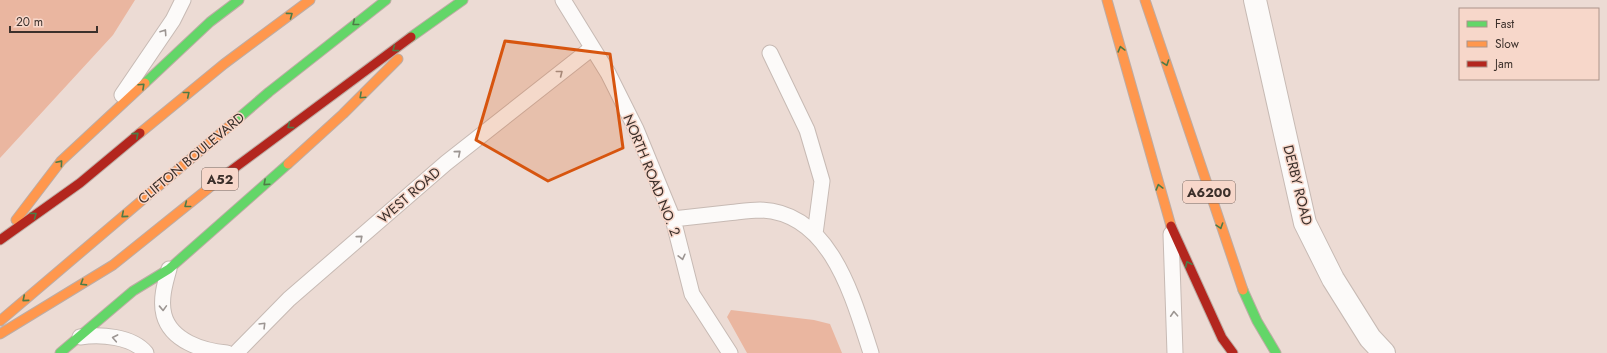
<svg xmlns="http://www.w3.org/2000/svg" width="1607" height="353" font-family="Jost,sans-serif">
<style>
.green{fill:#eab6a0}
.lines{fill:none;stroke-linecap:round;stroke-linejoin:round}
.lane-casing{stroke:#c7bab4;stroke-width:17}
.street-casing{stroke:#c7bab4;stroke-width:24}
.fast-casing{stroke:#bdaca4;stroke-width:11}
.slow-casing{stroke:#bdaca4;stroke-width:11}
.jam-casing{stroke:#bdaca4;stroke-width:11}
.lane{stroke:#fcfaf9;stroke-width:15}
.street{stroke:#fcfaf9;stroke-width:22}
.fast{stroke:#63d668;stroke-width:9}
.slow{stroke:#ff974d;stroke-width:9}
.jam{stroke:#b3261e;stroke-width:9}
.oneway{stroke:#4e7b46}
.oneway2{stroke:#9c9592}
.marked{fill:#d7550f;fill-opacity:0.2;stroke:#d7550f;stroke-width:3;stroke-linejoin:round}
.labels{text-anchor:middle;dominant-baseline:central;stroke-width:3;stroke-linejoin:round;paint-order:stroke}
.shield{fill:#f7d7ca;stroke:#74625b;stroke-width:1}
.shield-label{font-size:13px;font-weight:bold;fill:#3c302b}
.street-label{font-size:14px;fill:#3c302b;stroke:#f7d7ca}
</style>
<rect width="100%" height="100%" fill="#ecdbd4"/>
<path class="green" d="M 0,0 L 135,0 L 113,35 L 0,158 Z
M 731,310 L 814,320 L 830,324 L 842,353 L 747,353 L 727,317 Z"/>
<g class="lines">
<g class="lane-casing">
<path id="lane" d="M 563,0 L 608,73 L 636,129 L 673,219 L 692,294 L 730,353
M 770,53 L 807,130 L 822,181 L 815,234
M 122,95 L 173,20 L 183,0
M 673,219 C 691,217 709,215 727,213 C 738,212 749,210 760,210 C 831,212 853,298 871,353
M 1171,234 L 1175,353
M 169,269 C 165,283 160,300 164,315 C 171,341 203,351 227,353
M 80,337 C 100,334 132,336 146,353
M 236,353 L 289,299 L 446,163 L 592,48"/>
</g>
<g class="street-casing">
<path id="street" d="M 1255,0 L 1305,223 L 1333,279 L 1370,338 L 1384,353"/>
</g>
<g class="fast-casing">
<path id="fast" d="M 411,37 L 463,0
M 145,83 L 210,22 L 239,0
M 234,122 L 269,92 L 386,0
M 1243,290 L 1257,321 L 1276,353
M 60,353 L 133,291 L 169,269 L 288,164"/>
</g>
<g class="slow-casing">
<path id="slow" d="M 1107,0 L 1171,226
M 1145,0 L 1243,290
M 140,133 L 224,64 L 310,0
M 288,164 L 343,114 L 398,59
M 16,220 L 61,161 L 145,83
M 0,321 L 234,122
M 0,334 L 113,265 L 225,175"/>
</g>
<g class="jam-casing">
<path id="jam" d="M 225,175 L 411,37
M 1171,226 L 1222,338 L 1233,353
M 0,240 L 80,183 L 140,133"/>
</g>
<use href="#lane" class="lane"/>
<use href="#street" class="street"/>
<use href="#fast" class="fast"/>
<use href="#slow" class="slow"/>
<use href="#jam" class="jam"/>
</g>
<defs><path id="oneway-chevron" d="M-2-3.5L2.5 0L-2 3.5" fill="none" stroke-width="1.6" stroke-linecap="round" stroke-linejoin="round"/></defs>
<g class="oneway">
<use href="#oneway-chevron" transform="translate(290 15) rotate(-36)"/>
<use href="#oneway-chevron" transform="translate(355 23) rotate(141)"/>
<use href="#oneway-chevron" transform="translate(395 49) rotate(143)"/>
<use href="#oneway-chevron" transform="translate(1121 49) rotate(-105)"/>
<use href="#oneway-chevron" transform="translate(1166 63) rotate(71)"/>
<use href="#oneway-chevron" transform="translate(142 86) rotate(-43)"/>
<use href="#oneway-chevron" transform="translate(187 94) rotate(-39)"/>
<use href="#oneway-chevron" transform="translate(362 96) rotate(137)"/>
<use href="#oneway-chevron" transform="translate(290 126) rotate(143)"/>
<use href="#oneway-chevron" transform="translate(136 135) rotate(-40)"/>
<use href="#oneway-chevron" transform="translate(60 163) rotate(-49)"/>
<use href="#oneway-chevron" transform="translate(266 183) rotate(138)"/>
<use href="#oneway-chevron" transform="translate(1159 187) rotate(-105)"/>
<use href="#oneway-chevron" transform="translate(187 205) rotate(142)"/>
<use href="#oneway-chevron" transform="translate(34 215) rotate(-36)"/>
<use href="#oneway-chevron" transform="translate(124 215) rotate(140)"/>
<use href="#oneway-chevron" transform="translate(1220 226) rotate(72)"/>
<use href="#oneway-chevron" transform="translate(1188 264) rotate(-115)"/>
<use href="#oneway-chevron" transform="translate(83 283) rotate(148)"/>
<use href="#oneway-chevron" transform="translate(25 299) rotate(140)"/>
</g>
<g class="oneway2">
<use href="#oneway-chevron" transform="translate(164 32) rotate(-56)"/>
<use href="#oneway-chevron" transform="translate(560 73) rotate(-38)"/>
<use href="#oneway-chevron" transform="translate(458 153) rotate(-40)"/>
<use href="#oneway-chevron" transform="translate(360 238) rotate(-41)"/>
<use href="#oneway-chevron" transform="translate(682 257) rotate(76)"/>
<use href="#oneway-chevron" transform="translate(163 308) rotate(88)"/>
<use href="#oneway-chevron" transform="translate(1174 314) rotate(-93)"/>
<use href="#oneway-chevron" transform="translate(263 325) rotate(-45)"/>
<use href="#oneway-chevron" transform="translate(115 338) rotate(-169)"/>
</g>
<path class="marked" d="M 505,41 L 610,54 L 623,148 L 548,181 L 476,140 Z"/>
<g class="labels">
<g class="shield">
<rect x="202" y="168" width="36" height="22" rx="3"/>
<rect x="1183" y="181" width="52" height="22" rx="3"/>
</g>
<g class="shield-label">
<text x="220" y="179">A52</text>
<text x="1209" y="192">A6200</text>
</g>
<g class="street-label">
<text transform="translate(191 158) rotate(-40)">CLIFTON BOULEVARD</text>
<text transform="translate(652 175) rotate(68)">NORTH ROAD NO. 2</text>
<text transform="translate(1298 185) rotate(76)">DERBY ROAD</text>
<text transform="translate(409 195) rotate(-41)">WEST ROAD</text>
</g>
</g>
<rect x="1459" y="8" width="140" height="72" fill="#f7d7ca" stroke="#ac948a"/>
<rect x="1467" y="21" width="20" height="6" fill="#63d668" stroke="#ac948a"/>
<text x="1495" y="28" font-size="12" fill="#3c302b">Fast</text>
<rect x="1467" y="41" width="20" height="6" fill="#ff974d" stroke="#ac948a"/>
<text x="1495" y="48" font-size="12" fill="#3c302b">Slow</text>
<rect x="1467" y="61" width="20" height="6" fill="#b3261e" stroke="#ac948a"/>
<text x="1495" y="68" font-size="12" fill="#3c302b">Jam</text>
<path d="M10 26v6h87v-6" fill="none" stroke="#3c302b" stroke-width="2"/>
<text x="16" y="26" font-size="12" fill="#3c302b" stroke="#f7d7ca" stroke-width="3" paint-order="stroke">20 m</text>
</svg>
